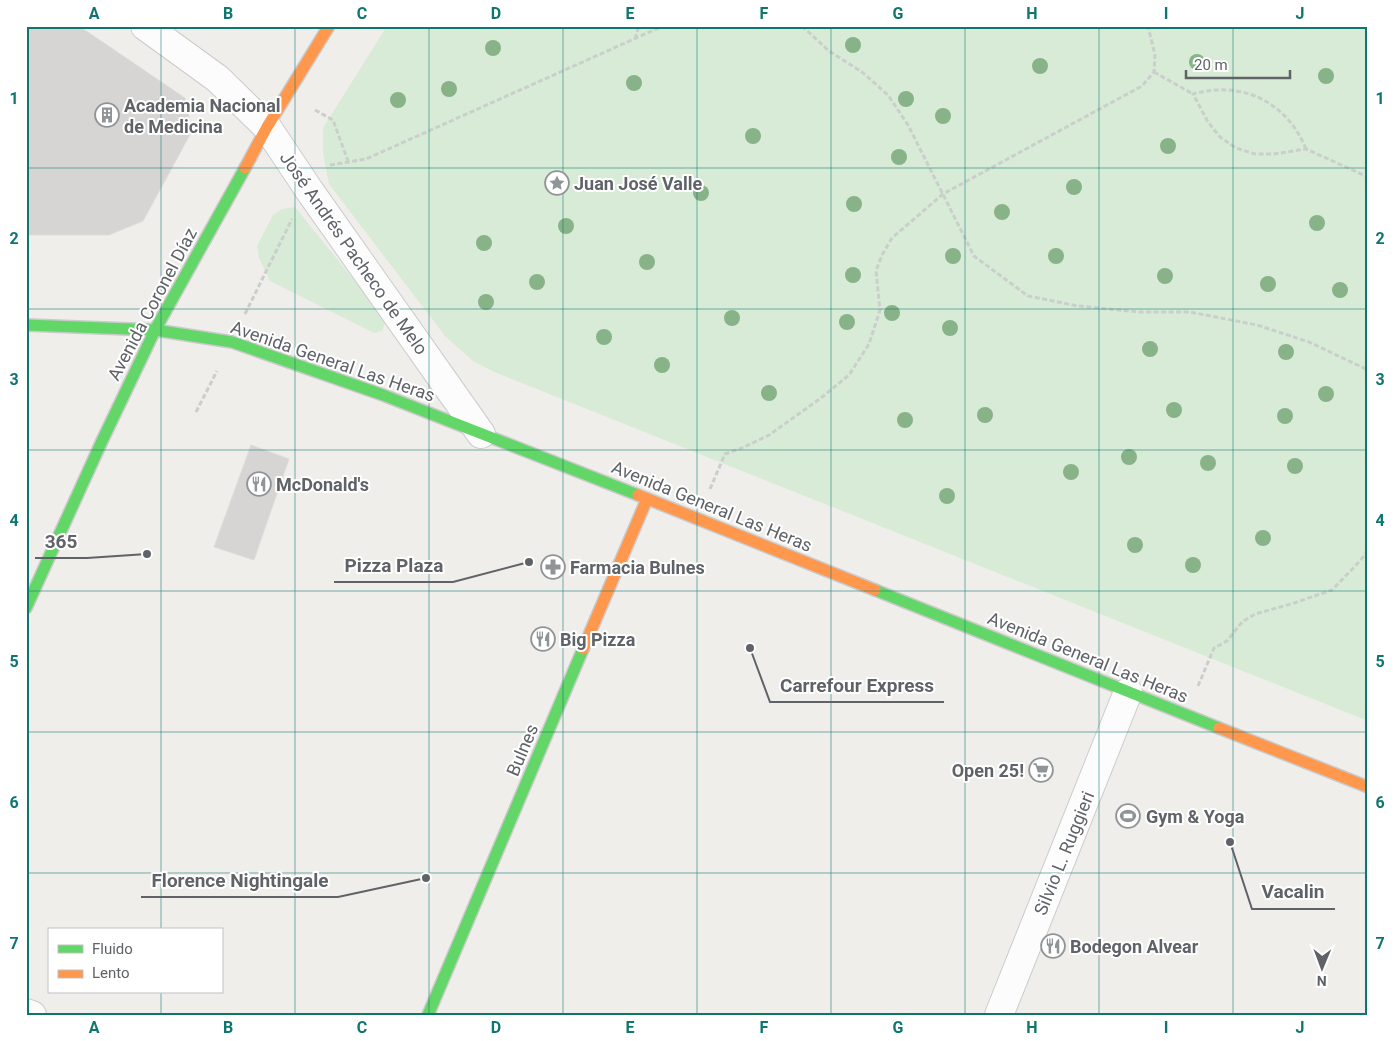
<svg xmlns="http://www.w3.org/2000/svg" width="1394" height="1041" font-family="Roboto,sans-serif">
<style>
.green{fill:#d8ebd6}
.building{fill:#d6d5d3;stroke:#deddd9}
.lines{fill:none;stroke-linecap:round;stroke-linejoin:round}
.street-casing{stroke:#cbcccc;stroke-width:30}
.fast-casing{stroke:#cacacb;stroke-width:14}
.slow-casing{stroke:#cacacb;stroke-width:14}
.path{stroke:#cacfcc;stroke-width:3;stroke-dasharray:5 2.5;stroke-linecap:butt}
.street{stroke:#fdfcfc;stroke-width:28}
.fast{stroke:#63d668;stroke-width:11}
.slow{stroke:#ff974d;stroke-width:11}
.tree{fill:#88b388}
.grid{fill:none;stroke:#0f766e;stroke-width:1;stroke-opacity:0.55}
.labels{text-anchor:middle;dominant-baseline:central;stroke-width:4;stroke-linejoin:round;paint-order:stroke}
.poi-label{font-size:18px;font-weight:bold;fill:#5f6368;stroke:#fff;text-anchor:start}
.street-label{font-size:18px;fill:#5f6368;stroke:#fff}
.leader{fill:none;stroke:#5f6368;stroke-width:2}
.callout-dot{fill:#5f6368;stroke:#fff;stroke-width:2}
.callout-label{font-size:19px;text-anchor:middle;font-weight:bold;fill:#5f6368;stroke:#fff;stroke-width:4;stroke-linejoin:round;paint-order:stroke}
.neatline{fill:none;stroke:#0f766e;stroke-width:2}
.grid-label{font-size:16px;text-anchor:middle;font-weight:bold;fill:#0f766e}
</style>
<rect width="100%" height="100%" fill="#efeeea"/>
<path class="green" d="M 387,26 L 1368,26 L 1368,721 L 492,371 L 473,361 L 445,336 L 329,184 L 323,153 L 323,128 Z
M 295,207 L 383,316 L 385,323 L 382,331 L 374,333 L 270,281 L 259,258 L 257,246 L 273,215 L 282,209 Z"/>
<path class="building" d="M 26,26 L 79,26 L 185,98 L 192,131 L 143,221 L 109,235 L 26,235 Z
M 251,445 L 289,459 L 254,560 L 214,547 Z"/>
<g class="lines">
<g class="street-casing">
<path id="street" d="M 145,26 L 218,79 L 267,127 L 309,190 L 481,434
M 26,1013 L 32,1015
M 999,1015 L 1128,692"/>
</g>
<g class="fast-casing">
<path id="fast" d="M 26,325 L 155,330 L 232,342 L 383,395 L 638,495
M 875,590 L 1219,728
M 26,608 L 102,441 L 155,330 L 245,168
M 428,1015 L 583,649"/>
</g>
<g class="slow-casing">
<path id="slow" d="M 245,168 L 267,127 L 329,26
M 638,495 L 875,590
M 583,649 L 647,499
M 1219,728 L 1368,787"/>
</g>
<path class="path" d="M 802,26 L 829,51 L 862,72 L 888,95 L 908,125 L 974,256 L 1028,296 L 1078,306 L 1140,312 L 1190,312 L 1257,325 L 1309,342 L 1368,370
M 635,39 L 639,26
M 1154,72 L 1193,94
M 315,110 L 333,120 L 348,161
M 1306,149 C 1287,102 1242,80 1193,94 L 1208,122 L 1220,137 L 1236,148 L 1255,154 L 1274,154 L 1306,149 L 1368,177
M 330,165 L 366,159 L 663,26
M 245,314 L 292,219
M 196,412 L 217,371
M 710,489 L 725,454 L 742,448 L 769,435 L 821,398 L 849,375 L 869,344 L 880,310 L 876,271 L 882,255 L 892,238 L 943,194 L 1142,86 L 1154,72 L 1155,55 L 1148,26
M 1198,686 L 1214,648 L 1227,641 L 1242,622 L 1255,614 L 1291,604 L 1332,590 L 1360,561 L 1368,550"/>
<use href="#street" class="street"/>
<use href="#fast" class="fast"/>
<use href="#slow" class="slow"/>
</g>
<g class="tree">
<circle cx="853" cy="45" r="8"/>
<circle cx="493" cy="48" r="8"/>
<circle cx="1197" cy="62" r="8"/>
<circle cx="1040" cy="66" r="8"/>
<circle cx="1326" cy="76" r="8"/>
<circle cx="634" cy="83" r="8"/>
<circle cx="449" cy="89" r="8"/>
<circle cx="906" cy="99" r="8"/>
<circle cx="398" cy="100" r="8"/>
<circle cx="943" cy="116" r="8"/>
<circle cx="753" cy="136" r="8"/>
<circle cx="1168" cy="146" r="8"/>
<circle cx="899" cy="157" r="8"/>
<circle cx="1074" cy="187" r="8"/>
<circle cx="701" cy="193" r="8"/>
<circle cx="854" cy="204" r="8"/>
<circle cx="1002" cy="212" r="8"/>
<circle cx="1317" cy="223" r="8"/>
<circle cx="566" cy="226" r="8"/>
<circle cx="484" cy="243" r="8"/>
<circle cx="953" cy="256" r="8"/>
<circle cx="1056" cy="256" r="8"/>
<circle cx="647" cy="262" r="8"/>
<circle cx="853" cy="275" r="8"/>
<circle cx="1165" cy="276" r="8"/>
<circle cx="537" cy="282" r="8"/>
<circle cx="1268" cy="284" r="8"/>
<circle cx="1340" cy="290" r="8"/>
<circle cx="486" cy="302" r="8"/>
<circle cx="892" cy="313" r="8"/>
<circle cx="732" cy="318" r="8"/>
<circle cx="847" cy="322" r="8"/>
<circle cx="950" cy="328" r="8"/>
<circle cx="604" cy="337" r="8"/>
<circle cx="1150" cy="349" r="8"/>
<circle cx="1286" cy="352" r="8"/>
<circle cx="662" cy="365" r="8"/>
<circle cx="769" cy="393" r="8"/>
<circle cx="1326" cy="394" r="8"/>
<circle cx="1174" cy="410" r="8"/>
<circle cx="985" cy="415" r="8"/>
<circle cx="1285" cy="416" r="8"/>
<circle cx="905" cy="420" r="8"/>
<circle cx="1129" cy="457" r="8"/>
<circle cx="1208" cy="463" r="8"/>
<circle cx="1295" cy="466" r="8"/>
<circle cx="1071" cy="472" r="8"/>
<circle cx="947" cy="496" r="8"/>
<circle cx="1263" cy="538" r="8"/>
<circle cx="1135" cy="545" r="8"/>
<circle cx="1193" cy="565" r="8"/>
</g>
<path class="grid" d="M 161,26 L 161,930M 295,26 L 295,1015M 429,26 L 429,1015M 563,26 L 563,1015M 697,26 L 697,1015M 831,26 L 831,1015M 965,26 L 965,1015M 1099,26 L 1099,1015M 1233,26 L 1233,1015M 26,168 L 1368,168M 26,309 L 1368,309M 26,450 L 1368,450M 26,591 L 1368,591M 26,732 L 1368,732M 26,873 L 1368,873M 161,992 L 161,1015"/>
<defs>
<g id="building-ring" transform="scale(1.25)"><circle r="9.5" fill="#fff" stroke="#919496" stroke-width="1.5"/><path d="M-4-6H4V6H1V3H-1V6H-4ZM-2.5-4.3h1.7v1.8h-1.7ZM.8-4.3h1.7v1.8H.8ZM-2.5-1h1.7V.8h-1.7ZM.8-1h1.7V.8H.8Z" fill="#919496"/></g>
<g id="sight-ring" transform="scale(1.25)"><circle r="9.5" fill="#fff" stroke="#919496" stroke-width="1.5"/><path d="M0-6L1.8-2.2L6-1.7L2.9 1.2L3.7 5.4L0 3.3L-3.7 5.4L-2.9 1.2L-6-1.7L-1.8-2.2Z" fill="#919496"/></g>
<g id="restaurant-ring" transform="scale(1.25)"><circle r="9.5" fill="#fff" stroke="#919496" stroke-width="1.5"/><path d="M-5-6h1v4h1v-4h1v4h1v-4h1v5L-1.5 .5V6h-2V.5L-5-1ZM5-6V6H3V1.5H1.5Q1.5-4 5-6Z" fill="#919496"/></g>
<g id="pharmacy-ring" transform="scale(1.25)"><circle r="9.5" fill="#fff" stroke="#919496" stroke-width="1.5"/><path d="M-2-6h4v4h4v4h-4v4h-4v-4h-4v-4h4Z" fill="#919496"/></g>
<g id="supermarket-ring" transform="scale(1.25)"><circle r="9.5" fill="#fff" stroke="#919496" stroke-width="1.5"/><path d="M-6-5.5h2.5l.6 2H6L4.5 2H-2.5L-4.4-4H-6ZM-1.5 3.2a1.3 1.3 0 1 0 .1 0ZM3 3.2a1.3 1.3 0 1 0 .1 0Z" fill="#919496"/></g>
<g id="stadium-ring" transform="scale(1.25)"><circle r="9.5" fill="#fff" stroke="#919496" stroke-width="1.5"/><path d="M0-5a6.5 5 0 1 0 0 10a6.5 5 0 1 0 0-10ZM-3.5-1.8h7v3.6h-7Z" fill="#919496"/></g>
</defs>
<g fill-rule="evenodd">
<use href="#building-ring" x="107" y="115"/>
<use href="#sight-ring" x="557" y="183"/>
<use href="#restaurant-ring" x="259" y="484"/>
<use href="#pharmacy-ring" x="553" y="567"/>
<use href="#restaurant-ring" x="543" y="639"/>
<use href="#supermarket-ring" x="1041" y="770"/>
<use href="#stadium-ring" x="1128" y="816"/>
<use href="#restaurant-ring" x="1053" y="946"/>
</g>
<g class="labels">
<g class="poi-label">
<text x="124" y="105">Academia Nacional<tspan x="124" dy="21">de Medicina</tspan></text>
<text x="574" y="183">Juan José Valle</text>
<text x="276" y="484">McDonald's</text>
<text x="570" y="567">Farmacia Bulnes</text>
<text x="560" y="639">Big Pizza</text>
<text x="1024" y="770" text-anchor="end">Open 25!</text>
<text x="1146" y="816">Gym &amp; Yoga</text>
<text x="1070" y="946">Bodegon Alvear</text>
</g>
<g class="street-label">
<text transform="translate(354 253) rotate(55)">José Andrés Pacheco de Melo</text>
<text transform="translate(152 304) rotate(-62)">Avenida Coronel Díaz</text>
<text transform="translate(333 361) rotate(19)">Avenida General Las Heras</text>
<text transform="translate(712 506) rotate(22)">Avenida General Las Heras</text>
<text transform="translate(1088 657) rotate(22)">Avenida General Las Heras</text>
<text transform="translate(522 750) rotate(-67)">Bulnes</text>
<text transform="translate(1064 853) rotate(-68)">Silvio L. Ruggieri</text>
</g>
</g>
<path class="leader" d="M147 554L87 558H35M529 562L453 582H334M750 648L770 702H944M426 878L338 897H141M1230 842L1252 909H1335"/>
<g class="callout-dot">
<circle cx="147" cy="554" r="5"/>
<circle cx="529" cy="562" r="5"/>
<circle cx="750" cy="648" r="5"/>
<circle cx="426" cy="878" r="5"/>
<circle cx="1230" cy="842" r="5"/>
</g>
<g class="callout-label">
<text x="61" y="548">365</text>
<text x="394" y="572">Pizza Plaza</text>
<text x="857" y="692">Carrefour Express</text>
<text x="240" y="887">Florence Nightingale</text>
<text x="1293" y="898">Vacalin</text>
</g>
<rect width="1394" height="1041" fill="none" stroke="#ffffff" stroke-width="55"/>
<rect x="48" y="928" width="175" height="65" fill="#ffffff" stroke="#bfc1c3"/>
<rect x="58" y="945" width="25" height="8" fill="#63d668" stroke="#bfc1c3"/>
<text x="92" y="954" font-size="15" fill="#5f6368">Fluido</text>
<rect x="58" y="970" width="25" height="8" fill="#ff974d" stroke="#bfc1c3"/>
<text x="92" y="978" font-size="15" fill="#5f6368">Lento</text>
<g transform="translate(1322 968) rotate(181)" stroke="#ffffff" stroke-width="4" paint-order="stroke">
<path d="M0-4L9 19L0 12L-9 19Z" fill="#5f6368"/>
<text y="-8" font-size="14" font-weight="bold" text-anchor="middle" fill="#5f6368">N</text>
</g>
<path d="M1186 70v8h104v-8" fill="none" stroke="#5f6368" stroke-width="2.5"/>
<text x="1194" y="70" font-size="15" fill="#5f6368" stroke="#ffffff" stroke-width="4" paint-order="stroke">20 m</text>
<rect x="28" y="28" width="1338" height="986" class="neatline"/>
<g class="grid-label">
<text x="94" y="19">A</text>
<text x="228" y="19">B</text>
<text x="362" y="19">C</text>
<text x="496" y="19">D</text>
<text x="630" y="19">E</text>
<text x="764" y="19">F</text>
<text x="898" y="19">G</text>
<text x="1032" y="19">H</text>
<text x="1166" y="19">I</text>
<text x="1300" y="19">J</text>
<text x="14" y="104">1</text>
<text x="1380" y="104">1</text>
<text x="14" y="244">2</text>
<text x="1380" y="244">2</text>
<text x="14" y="385">3</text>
<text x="1380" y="385">3</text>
<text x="14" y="526">4</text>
<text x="1380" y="526">4</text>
<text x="14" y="667">5</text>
<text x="1380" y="667">5</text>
<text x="14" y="808">6</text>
<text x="1380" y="808">6</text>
<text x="14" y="949">7</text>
<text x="1380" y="949">7</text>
<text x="94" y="1033">A</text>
<text x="228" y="1033">B</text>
<text x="362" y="1033">C</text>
<text x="496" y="1033">D</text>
<text x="630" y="1033">E</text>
<text x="764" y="1033">F</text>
<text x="898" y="1033">G</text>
<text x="1032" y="1033">H</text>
<text x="1166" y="1033">I</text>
<text x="1300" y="1033">J</text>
</g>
</svg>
